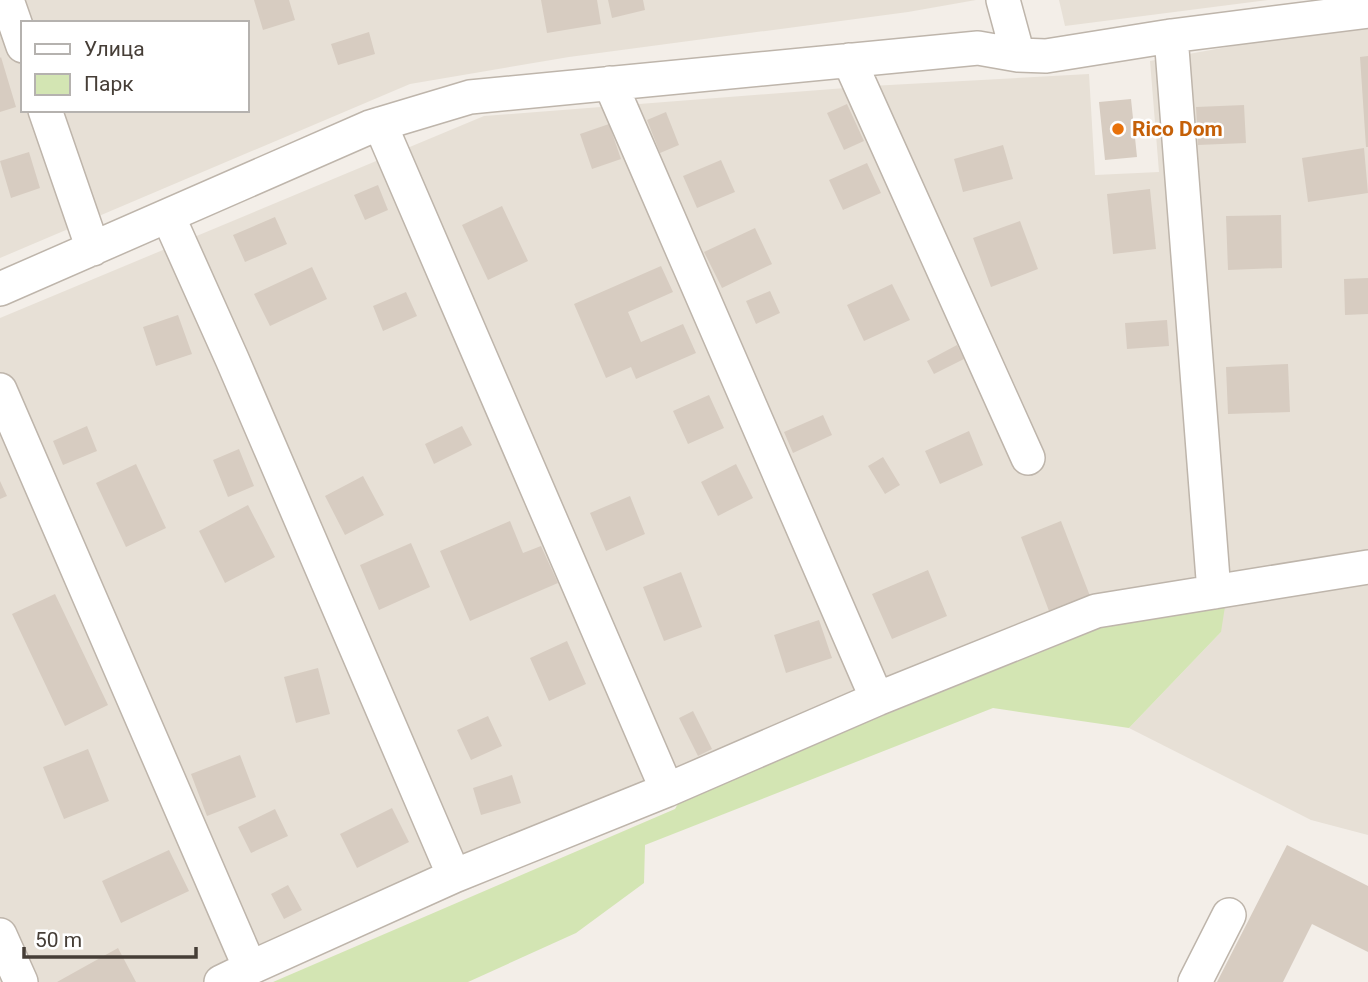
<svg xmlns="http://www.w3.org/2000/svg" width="1368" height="982" font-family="Roboto,sans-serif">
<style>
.residential{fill:#e7e0d6;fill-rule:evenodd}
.green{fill:#d3e5b3}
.building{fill:#d7ccc1}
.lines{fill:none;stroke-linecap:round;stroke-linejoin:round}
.minor-casing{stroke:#beb5ab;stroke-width:36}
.minor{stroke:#fff;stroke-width:33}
.food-dot{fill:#e8710a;stroke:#fff;stroke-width:2.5}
.labels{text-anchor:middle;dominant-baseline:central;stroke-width:5;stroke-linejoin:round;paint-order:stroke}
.food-label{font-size:21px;font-weight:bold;fill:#c56008;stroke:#fff;text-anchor:start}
</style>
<rect width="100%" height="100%" fill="#f3eee8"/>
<path class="residential" d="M 0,0 L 976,0 L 908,12 L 569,57 L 410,84 L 0,258 ZM 23,23 L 247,23 L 247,110 L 23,110 Z
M 1059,0 L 1268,0 L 1065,26 Z
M 1368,27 L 1368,835 L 1311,820 L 1129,728 L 1221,632 L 682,797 L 255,982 L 0,982 L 0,318 L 484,116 L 871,86 L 1089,74 L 1095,175 L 1159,172 L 1150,61 L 1266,40 Z"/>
<path class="green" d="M 1226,600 L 1221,632 L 1129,728 L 993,708 L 645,845 L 644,883 L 576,933 L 468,982 L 273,982 L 675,809 L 682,797 L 1118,621 Z"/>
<path class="building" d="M 254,0 L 289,0 L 295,20 L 263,30 Z
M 541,0 L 597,0 L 601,24 L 547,33 Z
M 608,0 L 643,0 L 645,10 L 612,18 Z
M 369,32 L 375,54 L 338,65 L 331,44 Z
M 1368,56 L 1368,147 L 1366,147 L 1360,57 Z
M 1,57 L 16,107 L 0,112 L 0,58 Z
M 1131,99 L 1137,157 L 1105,160 L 1099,102 Z
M 847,104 L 864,141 L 844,150 L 827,113 Z
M 1244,105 L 1246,143 L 1198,145 L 1196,107 Z
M 666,112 L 679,145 L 660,153 L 647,120 Z
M 609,124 L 621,159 L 592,169 L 580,134 Z
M 1003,145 L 1013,179 L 963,192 L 954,159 Z
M 1364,148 L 1368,193 L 1308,202 L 1302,158 Z
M 29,152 L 40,188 L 11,198 L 0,161 Z
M 721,160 L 735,192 L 697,208 L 683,176 Z
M 867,163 L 881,193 L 843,210 L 829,180 Z
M 378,185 L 388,210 L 365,220 L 354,195 Z
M 1150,189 L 1156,249 L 1113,254 L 1107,194 Z
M 502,206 L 528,261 L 488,280 L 462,225 Z
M 1281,215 L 1282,268 L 1228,270 L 1226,216 Z
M 275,217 L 287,244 L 245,262 L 233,235 Z
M 1020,221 L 1038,269 L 991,287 L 973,238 Z
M 755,228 L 772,264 L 722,288 L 704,252 Z
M 661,266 L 673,292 L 628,312 L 641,342 L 683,324 L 696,353 L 636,379 L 631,367 L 606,378 L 574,304 Z
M 312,267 L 327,299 L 270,326 L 254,294 Z
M 1368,278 L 1368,314 L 1345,315 L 1344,279 Z
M 892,284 L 910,320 L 864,341 L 847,305 Z
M 770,291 L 780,313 L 756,324 L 746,301 Z
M 406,292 L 417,316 L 383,331 L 373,306 Z
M 178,315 L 192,354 L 156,366 L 143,327 Z
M 1167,320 L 1169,346 L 1127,349 L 1125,323 Z
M 957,345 L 964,359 L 934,374 L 927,361 Z
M 1288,364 L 1290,412 L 1228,414 L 1226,367 Z
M 709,395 L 724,428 L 688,444 L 673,411 Z
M 823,415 L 832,435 L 793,453 L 784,432 Z
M 87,426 L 97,451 L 63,465 L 53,441 Z
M 462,426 L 472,445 L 434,464 L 425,444 Z
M 969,431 L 983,465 L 940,484 L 925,451 Z
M 239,449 L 254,486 L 228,497 L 213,460 Z
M 883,457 L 900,485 L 885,494 L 868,466 Z
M 136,464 L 166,528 L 126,547 L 96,483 Z
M 736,464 L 753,498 L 718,516 L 701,482 Z
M 363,476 L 384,515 L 345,535 L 325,496 Z
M 0,481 L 7,496 L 0,499 Z
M 630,496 L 645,534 L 606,551 L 590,513 Z
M 248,505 L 275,557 L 225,583 L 199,531 Z
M 510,521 L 523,553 L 541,546 L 558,583 L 470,621 L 440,551 Z
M 1061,521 L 1090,596 L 1049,611 L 1021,537 Z
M 411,543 L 430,587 L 379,610 L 360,565 Z
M 928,570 L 947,616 L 892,639 L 872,594 Z
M 681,572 L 702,627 L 664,641 L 643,587 Z
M 55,594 L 108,705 L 65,726 L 12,614 Z
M 819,620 L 832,658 L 786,673 L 774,635 Z
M 567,641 L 586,684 L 549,701 L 530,658 Z
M 318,668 L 330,714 L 296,723 L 284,677 Z
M 693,711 L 712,749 L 698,756 L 679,718 Z
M 488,716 L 502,746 L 471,760 L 457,730 Z
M 88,749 L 109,801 L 64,819 L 43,767 Z
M 240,755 L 256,797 L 207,816 L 191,774 Z
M 512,775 L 521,803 L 481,815 L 473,788 Z
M 392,808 L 409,842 L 357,868 L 340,834 Z
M 275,809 L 288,836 L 251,853 L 238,827 Z
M 1287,845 L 1368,886 L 1368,952 L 1312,924 L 1283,982 L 1217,982 Z
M 169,850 L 189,891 L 121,923 L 102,881 Z
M 288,885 L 302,910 L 284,919 L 271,894 Z
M 118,948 L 136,982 L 57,982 Z"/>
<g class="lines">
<g class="minor-casing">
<path id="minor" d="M 7,0 L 23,46
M 1003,0 L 1018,55
M 1171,36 L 1214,592
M 849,60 L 1028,458
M 610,83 L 877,699
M 45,110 L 93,249
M 168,216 L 232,359 L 454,876 L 667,790 L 380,124
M 0,289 L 370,127 L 470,97 L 978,48 L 1018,55 L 1046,56 L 1171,36 L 1368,11
M 0,390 L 250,968 L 221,982
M 667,790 L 877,699 L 1096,611 L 1368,567
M 0,935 L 21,982
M 250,968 L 454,876
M 1195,982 L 1229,915"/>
</g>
<use href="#minor" class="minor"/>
</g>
<circle class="food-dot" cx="1118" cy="129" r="7"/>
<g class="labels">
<g class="food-label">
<text x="1132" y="129">Rico Dom</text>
</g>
</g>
<rect x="21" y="21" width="228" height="91" fill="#ffffff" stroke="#b5b2af" stroke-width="2"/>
<rect x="35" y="44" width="35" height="10" fill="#ffffff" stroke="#b5b2af" stroke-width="2"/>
<text x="84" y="56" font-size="21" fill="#463e37">Улица</text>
<rect x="35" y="74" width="35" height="21" fill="#d3e5b3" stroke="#b5b2af" stroke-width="2"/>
<text x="84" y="91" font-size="21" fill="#463e37">Парк</text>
<path d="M24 947v10h172v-10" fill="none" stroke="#463e37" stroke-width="3.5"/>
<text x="35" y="947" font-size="21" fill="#463e37" stroke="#ffffff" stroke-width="5" paint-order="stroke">50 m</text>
</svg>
